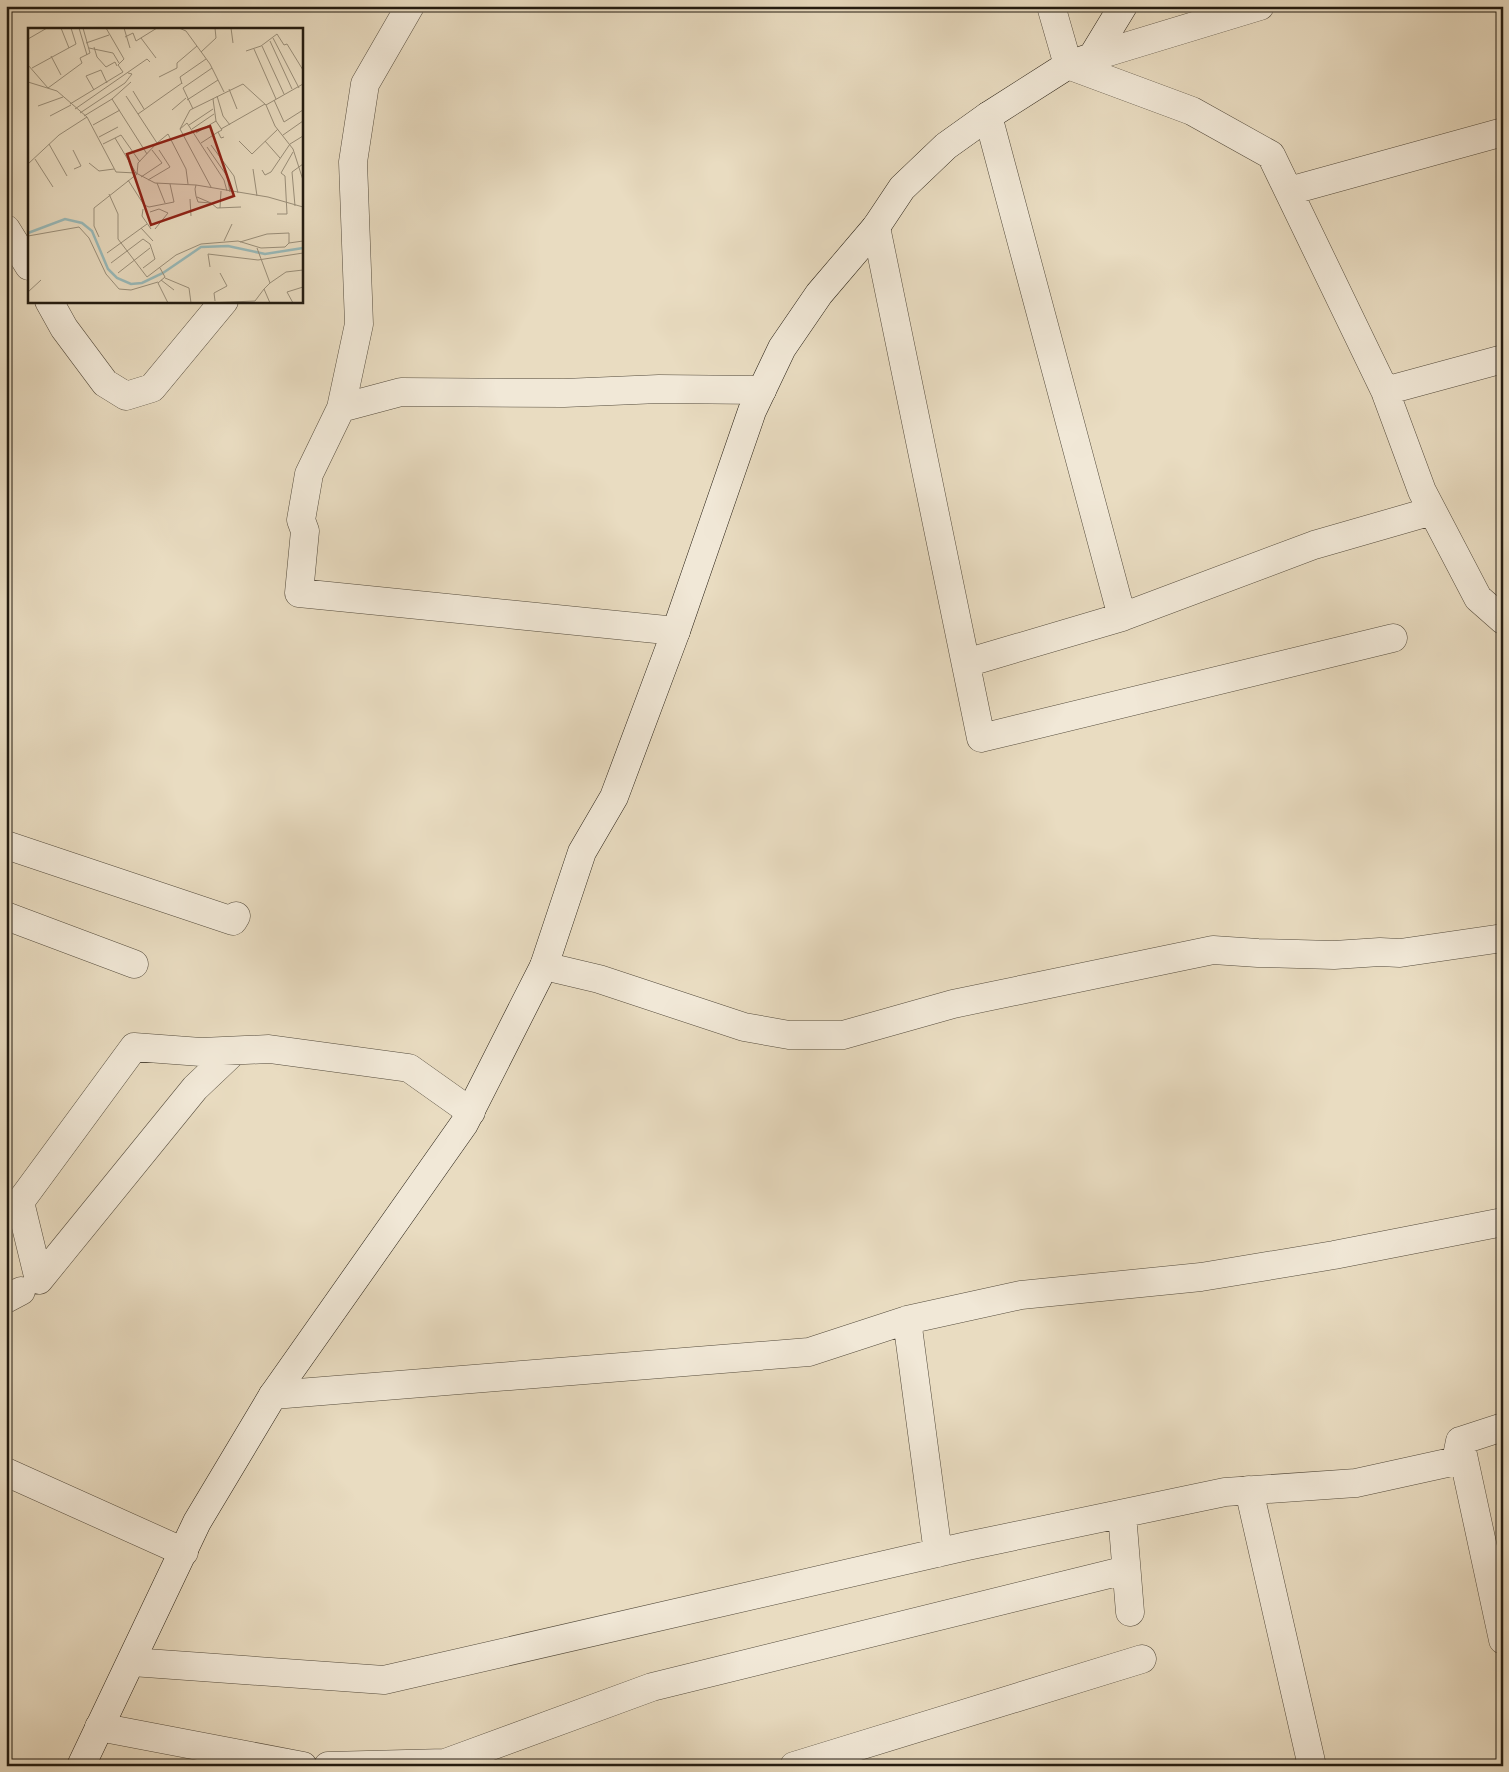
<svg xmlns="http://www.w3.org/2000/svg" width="1509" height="1772" font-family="'Old Standard TT',serif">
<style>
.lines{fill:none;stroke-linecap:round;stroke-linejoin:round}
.street-casing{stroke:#544b3c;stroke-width:29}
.secondary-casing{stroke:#231b10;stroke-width:29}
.street{stroke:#f1e8d7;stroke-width:28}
.secondary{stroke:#f1e8d7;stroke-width:28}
.inset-river{fill:none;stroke:#99baba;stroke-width:2.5}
.inset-road{fill:none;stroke:#9a8f7a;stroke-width:1}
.view{fill:#8f2418;fill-opacity:0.15;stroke:#8f2418;stroke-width:2.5}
.inset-edge{fill:none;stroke:#231b10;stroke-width:2.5}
</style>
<rect width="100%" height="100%" fill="#e9dcc1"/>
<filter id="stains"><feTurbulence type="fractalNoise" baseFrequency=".004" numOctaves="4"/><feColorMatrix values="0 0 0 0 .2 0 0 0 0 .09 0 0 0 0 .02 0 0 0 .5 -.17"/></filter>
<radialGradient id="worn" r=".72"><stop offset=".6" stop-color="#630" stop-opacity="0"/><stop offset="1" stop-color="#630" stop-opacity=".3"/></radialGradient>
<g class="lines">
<g class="street-casing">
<path id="street" d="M 410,6 L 365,84 L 353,162 L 359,324 L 341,408 L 309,474 L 301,520 L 305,531 L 299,593 L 676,631
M 1051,6 L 1068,65 L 1192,111 L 1271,155 L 1385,391 L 1422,491 L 1478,598 L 1503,620
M 1092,57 L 1260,6
M 988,116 L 1122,617 L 1314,545 L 1432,511
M 1289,191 L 1503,132
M 876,227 L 981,738 L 1393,638
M 6,229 L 29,266
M 49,301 L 64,328 L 105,383 L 126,396 L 152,388 L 224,301
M 1385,391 L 1503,359
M 341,408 L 401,392 L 564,393 L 659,389 L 762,390
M 966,663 L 1122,617
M 6,845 L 233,921 L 236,916
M 6,916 L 134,964
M 544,966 L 599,979 L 744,1027 L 789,1035 L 843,1035 L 953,1004 L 1213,950 L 1258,953 L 1334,955 L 1380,952 L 1400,953 L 1503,938
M 234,1051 L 195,1088 L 39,1280 L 20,1202 L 134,1047 L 201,1052 L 269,1049 L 409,1068 L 471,1112
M 6,1299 L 21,1291
M 907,1320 L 938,1553
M 273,1395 L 809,1352 L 907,1320 L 1021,1295 L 1201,1277 L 1334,1255 L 1503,1222
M 1460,1441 L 1503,1640
M 6,1472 L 184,1552
M 1249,1490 L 1312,1766
M 1122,1514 L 1130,1612
M 132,1662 L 384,1680 L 967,1546 L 1225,1492 L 1356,1483 L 1456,1461 L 1460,1441 L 1503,1427
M 99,1727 L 303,1766
M 328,1766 L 445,1763 L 652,1687 L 1126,1570
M 794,1766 L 1142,1659"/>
</g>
<g class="secondary-casing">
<path id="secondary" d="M 81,1766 L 197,1522 L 273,1395 L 464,1124 L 544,966 L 582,852 L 614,797 L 676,631 L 752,411 L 782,348 L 819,294 L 876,227 L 902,188 L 946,146 L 988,116 L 1068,65 L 1092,57 L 1123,6"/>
</g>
<use href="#street" class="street"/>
<use href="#secondary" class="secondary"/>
</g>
<g transform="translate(28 28)">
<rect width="275" height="275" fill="#e9dcc1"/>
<path class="inset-river" d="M 0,205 L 37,191 L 54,195 L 64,203 L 80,241 L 89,250 L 103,256 L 114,255 L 135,245 L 173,219 L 200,218 L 237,226 L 275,220"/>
<path class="inset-road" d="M 33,0 L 41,20M 51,0 L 59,27M 96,0 L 102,20M 151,0 L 158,3 L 182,36 L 196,64M 203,0 L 205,15M 97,9 L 105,5 L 108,13 L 129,0M 113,10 L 128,30M 245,10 L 271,60M 0,11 L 19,0M 242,13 L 264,61M 58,15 L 81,7M 234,18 L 256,66M 66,19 L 69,29 L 78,39 L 87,34 L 89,38M 61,20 L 85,25 L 91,35M 226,21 L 248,71M 218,23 L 233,18 L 249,6 L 256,17 L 259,16 L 275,42M 173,24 L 188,10 L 187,0M 23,28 L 33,47M 0,37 L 20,60 L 54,35 L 52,30 L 62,25 L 55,0M 4,40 L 48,16 L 43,0M 131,49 L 149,40 L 149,35 L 169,18M 0,54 L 29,63 L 59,89M 154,56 L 152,49 L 178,31M 201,61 L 209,81M 66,62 L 58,48 L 73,42 L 79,55M 105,63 L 116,81M 98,68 L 110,86M 189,68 L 195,88 L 202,97M 84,71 L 119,126M 185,71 L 188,93 L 194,102 L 190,104 L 193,110 L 196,109M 159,72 L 190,52M 246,72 L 256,94 L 275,82M 42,76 L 95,44 L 90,37 L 96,31 L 78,0M 238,77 L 275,56M 10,78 L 35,69M 47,81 L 119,31 L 122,34M 165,81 L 155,60 L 184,40M 144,82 L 158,70M 52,85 L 97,55 L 104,46 L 100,45M 22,88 L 43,77M 56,88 L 84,71 L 103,54M 65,97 L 92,82M 161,97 L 185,81M 152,101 L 162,82 L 215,56 L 238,77 L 247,98 L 265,121 L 275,152M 164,101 L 186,86M 193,101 L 237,76M 168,105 L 188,93M 255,107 L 275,93M 71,109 L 90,99M 87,110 L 108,145M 211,113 L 224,126 L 250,101M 237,113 L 252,130M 129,115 L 140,106 L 158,141 L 160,156M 173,115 L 190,104M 21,116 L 39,148M 75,116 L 93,107 L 112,134M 183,117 L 206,148 L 210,165M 179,119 L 199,148 L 202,164M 45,122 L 53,138 L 46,141M 7,131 L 25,159M 61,135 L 71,143 L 86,141M 0,136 L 31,107 L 59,89 L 88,144 L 108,145 L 127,155 L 168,157 L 240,169 L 275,179M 225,141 L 229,168M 234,142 L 237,147 L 243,144 L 262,116 L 275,108M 113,149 L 134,135 L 124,122M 100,152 L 116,177 L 121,179 L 146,174 L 142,156M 120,152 L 142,139 L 131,122M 129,155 L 137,175M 168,157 L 167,161 L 168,168 L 170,174 L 183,175 L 169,169M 183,159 L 152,101 L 159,95 L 196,152 L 199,163M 81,166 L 90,186 L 90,211 L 119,249 L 148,227 L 173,216 L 210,213 L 233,220 L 257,219 L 261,215 L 275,213M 162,171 L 163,188M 183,175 L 189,180 L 213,179M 267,178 L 264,144 L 275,136M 192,180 L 193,163M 115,181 L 114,188 L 123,201M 122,184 L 131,181 L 140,185 L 127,201M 249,186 L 259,186 L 257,148 L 253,145 L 265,124M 113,200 L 125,213M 0,208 L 51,199 L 61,210 L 78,246 L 91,261 L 103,262 L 130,254M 71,209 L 66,198 L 66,180 L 109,146 L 110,135 L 129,115 L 110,86 L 154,55M 196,213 L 204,196M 212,214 L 239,206 L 261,205 L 261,215M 229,220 L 242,255M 79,225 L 119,196M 83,235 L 115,211 L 122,216 L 127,231 L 115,240M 182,239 L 180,226 L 230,232 L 275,225M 132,240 L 137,249 L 130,255 L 140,275M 90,245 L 122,220M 137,250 L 161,260 L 163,275M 133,252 L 146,262M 0,264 L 13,252M 187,273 L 186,265 L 199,258 L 192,245M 179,275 L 227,273 L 236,261M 242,275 L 236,261 L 242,255 L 258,244 L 275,242M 265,275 L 259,264 L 275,259"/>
<path class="view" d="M 182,98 L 206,168 L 123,197 L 99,126 Z"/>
<rect width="275" height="275" class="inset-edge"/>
</g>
<rect width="1509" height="1772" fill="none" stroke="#e9dcc1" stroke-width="25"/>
<rect x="8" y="8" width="1494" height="1757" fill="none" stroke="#231b10" stroke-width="2.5"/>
<rect x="12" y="12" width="1484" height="1747" fill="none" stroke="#231b10"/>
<rect width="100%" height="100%" filter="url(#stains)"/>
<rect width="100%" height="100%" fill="url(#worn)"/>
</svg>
